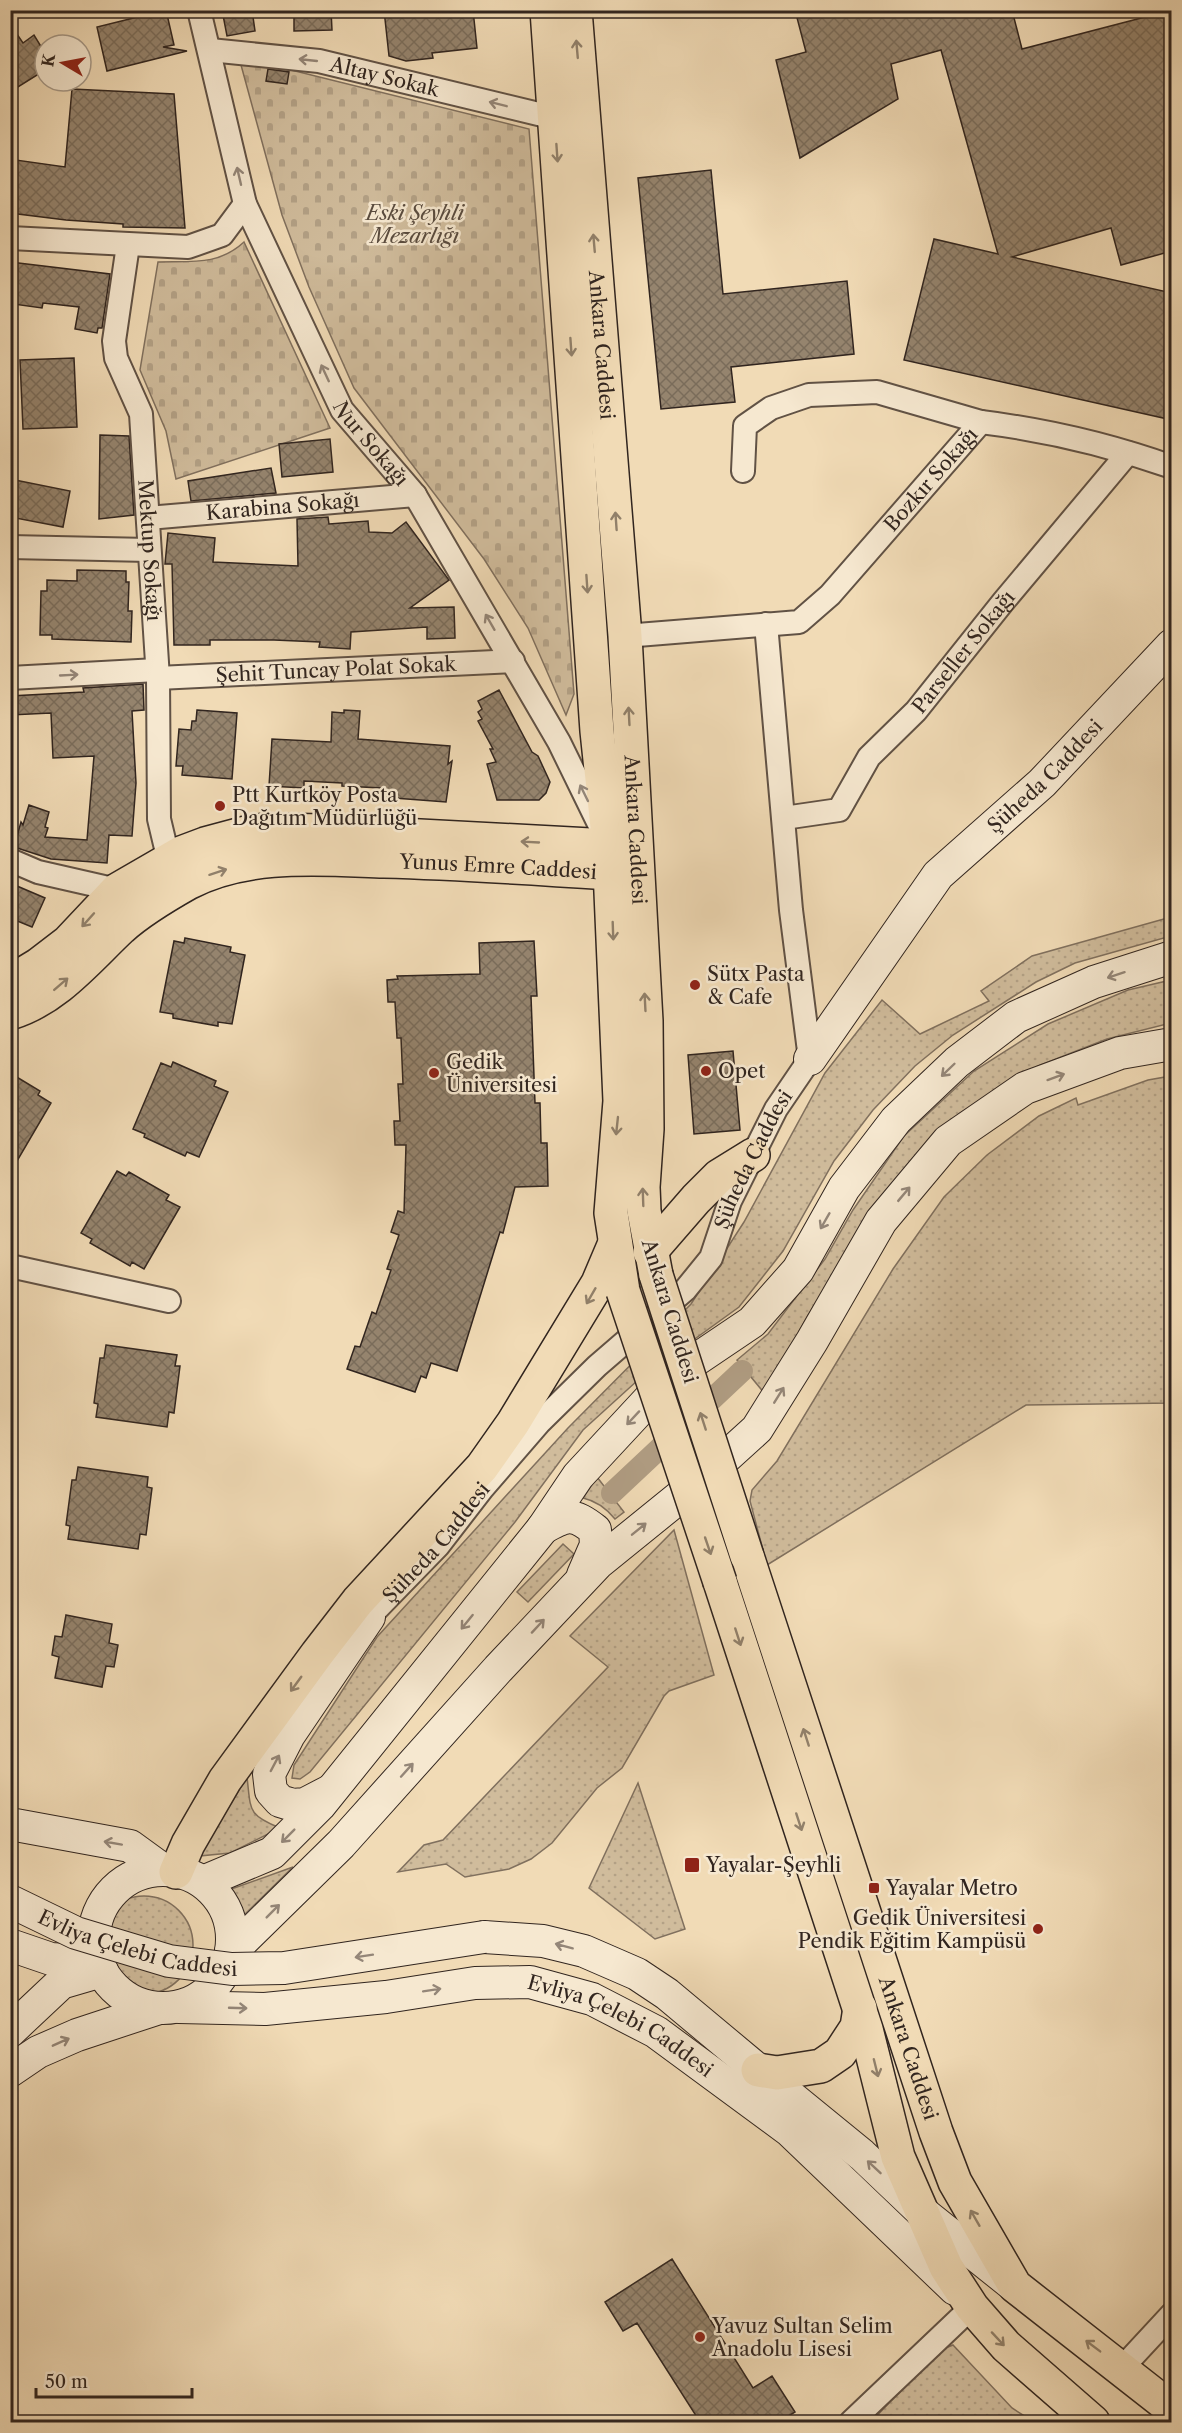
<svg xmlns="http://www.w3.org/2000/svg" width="1182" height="2433" font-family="'Libre Caslon Text',serif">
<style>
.grass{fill:url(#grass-dots);stroke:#80705e;stroke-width:1.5}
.cemetery{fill:url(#cemetery-stones);stroke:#80705e;stroke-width:1.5}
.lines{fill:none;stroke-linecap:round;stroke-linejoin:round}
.canal{stroke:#b09d83;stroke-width:22}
.building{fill:url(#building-cross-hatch);stroke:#31251f;stroke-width:1.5}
.street-casing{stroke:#615245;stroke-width:26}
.secondary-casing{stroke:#31251f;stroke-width:34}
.primary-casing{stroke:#31251f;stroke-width:36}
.street{stroke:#f6e8d0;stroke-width:22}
.secondary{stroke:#f6e8d0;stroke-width:32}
.primary{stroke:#f1dbb6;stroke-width:33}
.secondary-bridge-casing{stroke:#31251f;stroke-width:34;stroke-linecap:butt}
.primary-bridge-casing{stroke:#31251f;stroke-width:36;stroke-linecap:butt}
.secondary-bridge{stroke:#f6e8d0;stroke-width:32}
.primary-bridge{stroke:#f1dbb6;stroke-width:33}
.oneway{stroke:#91806a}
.oneway2{stroke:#948678}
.poi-dot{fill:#8f2418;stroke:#f6e8d0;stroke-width:2}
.labels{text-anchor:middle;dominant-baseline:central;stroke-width:5;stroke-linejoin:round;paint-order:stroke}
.street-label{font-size:20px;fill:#31251f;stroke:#f6e8d0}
.park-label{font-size:20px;font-style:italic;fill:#594b3e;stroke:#f6e8d0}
.poi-label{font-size:20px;fill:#31251f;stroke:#f6e8d0;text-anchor:start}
</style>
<defs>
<pattern id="grass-dots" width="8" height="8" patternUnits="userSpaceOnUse" patternTransform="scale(1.5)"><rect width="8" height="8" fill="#d0bc9c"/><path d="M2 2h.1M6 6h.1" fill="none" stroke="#b3a186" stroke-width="1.8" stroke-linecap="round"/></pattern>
<pattern id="cemetery-stones" width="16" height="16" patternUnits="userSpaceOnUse" patternTransform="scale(1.5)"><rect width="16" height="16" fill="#d0bc9c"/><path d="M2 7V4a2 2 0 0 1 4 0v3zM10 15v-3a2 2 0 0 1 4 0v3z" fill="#b3a186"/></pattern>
<pattern id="building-cross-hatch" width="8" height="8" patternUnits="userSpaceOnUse" patternTransform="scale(1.5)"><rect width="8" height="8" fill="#95846e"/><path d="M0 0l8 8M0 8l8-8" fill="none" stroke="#7a6c5a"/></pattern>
</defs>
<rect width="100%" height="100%" fill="#f1dbb6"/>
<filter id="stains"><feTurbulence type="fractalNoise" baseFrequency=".00333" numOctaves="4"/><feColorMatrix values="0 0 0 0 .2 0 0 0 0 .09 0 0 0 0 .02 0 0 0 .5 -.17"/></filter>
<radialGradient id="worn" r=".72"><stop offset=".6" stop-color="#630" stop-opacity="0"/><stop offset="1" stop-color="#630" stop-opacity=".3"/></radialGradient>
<path class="grass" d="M 1171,917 L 1171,936 L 1075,963 L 1036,982 L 953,1035 L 915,1066 L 873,1110 L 834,1161 L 783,1251 L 739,1307 L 638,1380 L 583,1430 L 515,1522 L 310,1772 L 300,1779 L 292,1778 L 294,1765 L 377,1637 L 568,1428 L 691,1304 L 744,1222 L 825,1073 L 882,1000 L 920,1034 L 989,1001 L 981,991 L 1032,956 Z
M 1171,980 L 1171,1023 L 1107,1039 L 1038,1066 L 960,1113 L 908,1174 L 846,1255 L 807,1317 L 765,1394 L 737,1360 L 768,1334 L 825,1259 L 853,1210 L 904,1136 L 974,1071 L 1048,1024 L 1128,990 Z
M 1171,1076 L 1171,1403 L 1026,1405 L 767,1565 L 750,1501 L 752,1490 L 777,1461 L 893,1269 L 944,1197 L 987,1155 L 1039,1116 L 1076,1098 L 1078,1105 L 1148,1080 Z
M 597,1477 L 624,1512 L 615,1519 C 606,1508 597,1501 583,1498 Z
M 674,1530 L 714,1675 L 669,1691 L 664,1696 L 622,1768 L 597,1788 L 552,1843 L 531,1859 L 509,1869 L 465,1877 L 446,1864 L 398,1872 L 424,1845 L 443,1840 L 608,1667 L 570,1636 Z
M 563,1544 L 574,1554 L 528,1602 L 517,1592 Z
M 247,1777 C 251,1810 247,1815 280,1828 L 230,1853 L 199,1856 Z
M 638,1783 L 685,1929 L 655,1939 L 589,1888 Z
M 293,1867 L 239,1920 L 223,1892 Z
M95 1945a49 49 0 1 1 98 0a49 49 0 1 1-98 0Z
M 953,2345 L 1012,2408 L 1034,2422 L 871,2422 L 938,2351 Z"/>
<path class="cemetery" d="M 241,65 L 275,66 L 529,129 L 574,694 L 566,715 L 528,628 L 484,559 L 354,388 L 309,287 L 282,215 Z
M 244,242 L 330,428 L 176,479 L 166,431 L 140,370 L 158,262 C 191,261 218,266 244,242 Z"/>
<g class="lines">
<path class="canal" d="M 612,1493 L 742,1371"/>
</g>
<path class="building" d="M 166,10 L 174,45 L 163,47 L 187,51 L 107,71 L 97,27 Z
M 222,10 L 252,10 L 255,31 L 227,36 Z
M 313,10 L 331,10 L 332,30 L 294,31 L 294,15 L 313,15 Z
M 384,10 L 473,10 L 477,48 L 432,53 L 433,58 L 406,61 L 389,56 Z
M 795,10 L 1012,10 L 1022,49 L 1172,10 L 1172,251 L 1121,265 L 1111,228 L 1012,257 L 1172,293 L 1172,420 L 904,360 L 934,239 L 998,254 L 941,50 L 891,64 L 898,99 L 800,158 L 776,60 L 806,52 Z
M 10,24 L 23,43 L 34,35 L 45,53 L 45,70 L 10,92 Z
M 268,69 L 289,72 L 287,84 L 266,81 Z
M 72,89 L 174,94 L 185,228 L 123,227 L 123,224 L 66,220 L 10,213 L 10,163 L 16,164 L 16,160 L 65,167 Z
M 711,170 L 723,294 L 847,281 L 854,354 L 731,367 L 735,402 L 661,409 L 638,178 Z
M 10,262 L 110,274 L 102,328 L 98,328 L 97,333 L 75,329 L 79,307 L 43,303 L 42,308 L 13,304 L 14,301 L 10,301 Z
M 74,358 L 77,427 L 23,429 L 20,360 Z
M 100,435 L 129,436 L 134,515 L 99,519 Z
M 330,439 L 333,472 L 282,477 L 279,444 Z
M 271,468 L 276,493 L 191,501 L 188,481 Z
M 10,479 L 70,491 L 63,527 L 10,517 Z
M 328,517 L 329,524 L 368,521 L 369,532 L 392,533 L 406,522 L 449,580 L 410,608 L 454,607 L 455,638 L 427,639 L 427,627 L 351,632 L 350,649 L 319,647 L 320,642 L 274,640 L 210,640 L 210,645 L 174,645 L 172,564 L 165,564 L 168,533 L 215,538 L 213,562 L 298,566 L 297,519 Z
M 77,570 L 126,571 L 126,582 L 129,582 L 128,611 L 132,611 L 131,642 L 52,639 L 52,635 L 40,635 L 41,591 L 47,591 L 47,580 L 77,581 Z
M 143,684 L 144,710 L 132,711 L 136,783 L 132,836 L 109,835 L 107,863 L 51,859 L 14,847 L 21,822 L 23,825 L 29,805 L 49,812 L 45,827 L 48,828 L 45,837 L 87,840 L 94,756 L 53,758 L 51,713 L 10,715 L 10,696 L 84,692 L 83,688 Z
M 499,690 L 532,752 L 538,756 L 550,782 L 546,793 L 539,800 L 497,800 L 487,764 L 496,762 L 490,749 L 493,749 L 478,721 L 482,719 L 478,712 L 482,709 L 478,701 Z
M 197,710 L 237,713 L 232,779 L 182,775 L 183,766 L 176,766 L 179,729 L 191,730 L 192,721 L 196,721 Z
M 344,710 L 360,711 L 358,739 L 450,746 L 448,764 L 452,761 L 446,802 L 381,797 L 382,788 L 342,786 L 342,783 L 304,781 L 304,788 L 269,786 L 272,739 L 331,742 L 332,712 L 344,713 Z
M 10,883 L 45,898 L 32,927 L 10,918 Z
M 185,938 L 231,947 L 230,952 L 245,955 L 232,1024 L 218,1022 L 218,1026 L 173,1018 L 173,1014 L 160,1012 L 174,941 L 184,943 Z
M 534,941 L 537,996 L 531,996 L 535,1103 L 540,1103 L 541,1143 L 547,1143 L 548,1186 L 515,1187 L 503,1233 L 500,1232 L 457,1371 L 431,1363 L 426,1378 L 421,1376 L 415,1392 L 347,1369 L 355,1346 L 360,1347 L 372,1312 L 376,1314 L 391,1270 L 387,1269 L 399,1235 L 391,1232 L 398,1211 L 404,1213 L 406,1145 L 395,1145 L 394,1121 L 400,1121 L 398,1084 L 403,1084 L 401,1038 L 397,1038 L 395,1002 L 388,1002 L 387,980 L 398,979 L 397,976 L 480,974 L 479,943 Z
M 733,1051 L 740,1130 L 694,1134 L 688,1055 Z
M 173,1062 L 216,1081 L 214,1086 L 228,1092 L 199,1157 L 187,1152 L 185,1156 L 144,1137 L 145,1134 L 133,1129 L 161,1063 L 171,1067 Z
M 10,1073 L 40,1091 L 38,1095 L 51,1103 L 10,1173 Z
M 117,1171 L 126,1176 L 129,1172 L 169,1195 L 166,1200 L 180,1207 L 144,1269 L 132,1262 L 130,1266 L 90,1243 L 92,1239 L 81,1233 Z
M 106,1345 L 177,1355 L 175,1366 L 180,1366 L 174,1413 L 169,1412 L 167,1427 L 96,1417 L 98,1404 L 94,1403 L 100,1358 L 104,1358 Z
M 78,1467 L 148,1477 L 147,1487 L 152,1488 L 146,1535 L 140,1534 L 138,1549 L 68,1539 L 70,1526 L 66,1525 L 72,1480 L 76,1480 Z
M 66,1615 L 112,1624 L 109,1643 L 118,1645 L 114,1667 L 106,1666 L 102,1687 L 55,1678 L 59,1657 L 52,1655 L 55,1636 L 62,1637 Z
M 672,2259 L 753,2388 L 772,2376 L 795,2412 L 779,2422 L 700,2422 L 637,2323 L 623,2331 L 605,2302 Z"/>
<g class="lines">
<g class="street-casing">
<g id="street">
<path id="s1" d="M 199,10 L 245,204 L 342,410 L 415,495 L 559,742 L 601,828"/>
<path id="s2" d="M 210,50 L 319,61 L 555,118"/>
<path d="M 10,238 L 188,247 L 222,235 L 245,204"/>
<path id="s3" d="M 128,245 L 114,341 L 116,358 L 141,414 L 158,678 L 159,819 L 169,861"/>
<path d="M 981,422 C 1046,430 1110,445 1172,467"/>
<path id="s4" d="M 148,518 L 415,495"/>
<path d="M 10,547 L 149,550"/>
<path id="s5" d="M 625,636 L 799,622 L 830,595 L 981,422 L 877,392 L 809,395 L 771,408 L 745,426 L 743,471"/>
<path d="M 10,678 L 157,670"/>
<path id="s6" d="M 158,678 L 513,661"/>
<path id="s7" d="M 784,818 L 839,810 L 869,757 L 916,711 L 1003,602 L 1128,453"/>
<path d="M 10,860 L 38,872 L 117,890"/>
<path d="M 10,1266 L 169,1301"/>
<path id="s8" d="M 358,1625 L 369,1617 L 438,1546 L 482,1489 L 539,1423 L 597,1366 L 685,1290 L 711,1258 L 730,1201 L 776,1109 L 810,1059 L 791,910 L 766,624"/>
<path d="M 1122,2368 L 1172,2314"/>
<path d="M 851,2422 L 972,2307"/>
</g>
</g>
<g class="secondary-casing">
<g id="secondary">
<path id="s9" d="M 810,1059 L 938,875 L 1042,783 L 1172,645"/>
<path d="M 543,1528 C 567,1515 572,1512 595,1530 L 596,1545 L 583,1575"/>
<path d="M 330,1791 L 305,1804 L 293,1805 L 280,1801 L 271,1791 L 269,1774 L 289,1735 L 369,1617"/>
<path d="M 10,1824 L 130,1846 L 163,1870"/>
<circle cx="163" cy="1939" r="69"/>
<path d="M 203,1882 L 272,1853 L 320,1805 L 543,1528 L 578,1476 L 669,1378 L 752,1322 L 798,1270 L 844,1188 L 896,1120 L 957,1062 L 1016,1017 L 1094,982 L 1172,957"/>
<path d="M 484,1937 L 543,1941 L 584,1951 L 637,1974 L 667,1994 L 758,2070 L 862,2155 L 922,2212 L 1012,2284"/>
<path d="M 10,1945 L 51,1959 L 97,1962"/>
<path d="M 231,1952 L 341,1844 L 498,1669 L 598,1563 L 703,1478 L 757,1429 L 812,1341 L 881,1221 L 948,1141 L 1025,1088 L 1120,1053 L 1172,1044"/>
<path id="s10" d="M 179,2007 L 265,2009 L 386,1997 L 475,1983 L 530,1982 L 592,1999 L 656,2032 L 789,2130 L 955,2289"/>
<path d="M 10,2031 L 61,1983 L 102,1971"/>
<path d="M 10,2071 L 38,2052 L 77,2035 L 159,2008"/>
</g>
</g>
<g class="primary-casing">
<g id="primary">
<path d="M 547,10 L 597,731 L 609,846 L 620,1101 L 611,1213 L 623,1291"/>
<path id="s11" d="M 575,10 L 625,636 L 646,1021 L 647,1129 L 643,1187 L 644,1211 L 656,1275"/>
<path d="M 10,982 L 38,965 L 68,942 L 117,890 L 181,853 L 205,844 L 246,833 L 265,830 L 326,831 L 609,846 L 630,855"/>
<path id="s12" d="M 10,1013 C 56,999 87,960 121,928 C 141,910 165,896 188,883 C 247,852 320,859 384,861 C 460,863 535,868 610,873 L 628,863"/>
<path d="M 650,1252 L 696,1199 L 719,1176 L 753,1155"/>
<path id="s13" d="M 747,1556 L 936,2132 L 955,2182 L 1015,2286 L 1172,2409"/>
<path d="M 720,1582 L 866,2029 L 898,2157 L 946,2267 L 972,2307 L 1006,2346 L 1093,2422"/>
<path d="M 176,1872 L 188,1844 L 225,1780 L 317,1654 L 358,1601 L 482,1467 L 513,1423 L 598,1283 L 615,1243"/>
<path d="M 758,2070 L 777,2073 L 821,2066 L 840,2053 L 857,2027 L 860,2008"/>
</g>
</g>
<use href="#street" class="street"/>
<use href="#secondary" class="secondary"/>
<use href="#primary" class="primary"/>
<g class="secondary-bridge-casing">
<g id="secondary-bridge">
<path id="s14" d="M 10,1901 L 76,1933 L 169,1961 L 232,1969 L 284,1968 L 484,1937"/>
</g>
</g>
<g class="primary-bridge-casing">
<path id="primary-bridge" d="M 656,1275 L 747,1556
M 623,1291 L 720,1582"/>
</g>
<use href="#secondary-bridge" class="secondary-bridge"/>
<use href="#primary-bridge" class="primary-bridge"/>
</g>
<defs><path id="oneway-shaft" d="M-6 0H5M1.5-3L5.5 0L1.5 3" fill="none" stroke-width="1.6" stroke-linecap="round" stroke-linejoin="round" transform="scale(1.5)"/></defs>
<g class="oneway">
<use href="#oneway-shaft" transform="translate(577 49) rotate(-95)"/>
<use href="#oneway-shaft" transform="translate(557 153) rotate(86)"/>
<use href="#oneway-shaft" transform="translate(594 243) rotate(-95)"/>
<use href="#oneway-shaft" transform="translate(571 347) rotate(86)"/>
<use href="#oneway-shaft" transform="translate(616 521) rotate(-94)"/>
<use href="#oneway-shaft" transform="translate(587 584) rotate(86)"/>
<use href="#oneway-shaft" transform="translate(629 716) rotate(-93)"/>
<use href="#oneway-shaft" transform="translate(530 842) rotate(-177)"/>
<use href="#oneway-shaft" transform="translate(218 872) rotate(-18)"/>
<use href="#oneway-shaft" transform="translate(88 920) rotate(132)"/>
<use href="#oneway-shaft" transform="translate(613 931) rotate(88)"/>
<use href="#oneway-shaft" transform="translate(61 984) rotate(-41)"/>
<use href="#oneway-shaft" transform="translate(645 1002) rotate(-93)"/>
<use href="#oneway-shaft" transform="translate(617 1126) rotate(96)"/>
<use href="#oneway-shaft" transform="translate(643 1197) rotate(-92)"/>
<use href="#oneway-shaft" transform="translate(591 1296) rotate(120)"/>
<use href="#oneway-shaft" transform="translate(703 1421) rotate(-108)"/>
<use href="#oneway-shaft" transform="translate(708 1546) rotate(71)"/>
<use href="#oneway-shaft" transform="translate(738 1637) rotate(72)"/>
<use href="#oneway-shaft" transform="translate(296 1684) rotate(126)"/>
<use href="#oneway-shaft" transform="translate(806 1737) rotate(-108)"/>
<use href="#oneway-shaft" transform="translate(799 1822) rotate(72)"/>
<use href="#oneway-shaft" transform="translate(876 2068) rotate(76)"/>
<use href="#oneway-shaft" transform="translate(975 2218) rotate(-120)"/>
<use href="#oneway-shaft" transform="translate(998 2339) rotate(47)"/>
<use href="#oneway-shaft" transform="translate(1093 2346) rotate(-143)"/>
</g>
<g class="oneway2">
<use href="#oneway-shaft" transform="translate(308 60) rotate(-174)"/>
<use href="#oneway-shaft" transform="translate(498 104) rotate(-166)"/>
<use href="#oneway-shaft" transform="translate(239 176) rotate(-103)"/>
<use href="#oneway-shaft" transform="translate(325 373) rotate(-115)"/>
<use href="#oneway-shaft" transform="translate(490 622) rotate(-120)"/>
<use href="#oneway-shaft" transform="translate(69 675) rotate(-3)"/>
<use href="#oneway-shaft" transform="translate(584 793) rotate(-116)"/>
<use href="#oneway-shaft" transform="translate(1116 975) rotate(162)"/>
<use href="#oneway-shaft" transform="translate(948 1070) rotate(136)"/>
<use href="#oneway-shaft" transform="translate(1056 1077) rotate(-20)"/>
<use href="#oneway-shaft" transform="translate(904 1194) rotate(-50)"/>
<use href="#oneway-shaft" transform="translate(825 1221) rotate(120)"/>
<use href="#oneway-shaft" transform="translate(779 1395) rotate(-58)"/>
<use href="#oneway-shaft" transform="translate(633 1418) rotate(133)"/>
<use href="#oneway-shaft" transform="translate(639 1529) rotate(-39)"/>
<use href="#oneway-shaft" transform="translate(467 1622) rotate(129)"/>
<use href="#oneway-shaft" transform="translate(538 1626) rotate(-47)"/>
<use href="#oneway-shaft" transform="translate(275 1763) rotate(-62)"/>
<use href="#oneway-shaft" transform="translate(407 1770) rotate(-48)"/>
<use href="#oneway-shaft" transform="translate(288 1836) rotate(135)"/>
<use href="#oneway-shaft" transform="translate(113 1843) rotate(-170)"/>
<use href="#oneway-shaft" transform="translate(273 1911) rotate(-45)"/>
<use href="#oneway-shaft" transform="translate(564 1946) rotate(-165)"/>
<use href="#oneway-shaft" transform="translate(364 1956) rotate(171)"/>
<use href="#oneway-shaft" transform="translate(432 1990) rotate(-9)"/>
<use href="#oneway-shaft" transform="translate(238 2008) rotate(2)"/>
<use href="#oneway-shaft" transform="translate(61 2042) rotate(-24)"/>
<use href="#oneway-shaft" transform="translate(874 2167) rotate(-137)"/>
</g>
<g class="poi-dot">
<circle cx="220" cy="806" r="6"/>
<circle cx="695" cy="985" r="6"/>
<circle cx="706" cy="1071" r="6"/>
<circle cx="434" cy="1073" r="6"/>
<rect x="684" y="1857" width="16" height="16" rx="3"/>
<rect x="868" y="1882" width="12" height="12" rx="3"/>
<circle cx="1038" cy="1929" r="6"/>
<circle cx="700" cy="2337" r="6"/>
</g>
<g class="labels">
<g class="street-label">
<text stroke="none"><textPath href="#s2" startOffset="177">Altay Sokak</textPath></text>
<text stroke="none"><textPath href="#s11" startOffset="336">Ankara Caddesi</textPath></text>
<text stroke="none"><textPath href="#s1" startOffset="471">Nur Sokağı</textPath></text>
<text stroke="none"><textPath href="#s5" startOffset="369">Bozkır Sokağı</textPath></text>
<text stroke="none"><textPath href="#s4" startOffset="135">Karabina Sokağı</textPath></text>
<text stroke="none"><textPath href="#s3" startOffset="312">Mektup Sokağı</textPath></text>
<text stroke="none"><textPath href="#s7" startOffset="258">Parseller Sokağı</textPath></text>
<text stroke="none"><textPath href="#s6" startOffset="178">Şehit Tuncay Polat Sokak</textPath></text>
<text stroke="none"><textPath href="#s9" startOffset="370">Şüheda Caddesi</textPath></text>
<text stroke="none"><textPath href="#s11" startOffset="822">Ankara Caddesi</textPath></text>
<text stroke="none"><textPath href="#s12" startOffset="536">Yunus Emre Caddesi</textPath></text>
<text stroke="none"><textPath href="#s8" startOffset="618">Şüheda Caddesi</textPath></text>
<text transform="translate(670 1311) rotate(73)">Ankara Caddesi</text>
<text stroke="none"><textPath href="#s8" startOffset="114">Şüheda Caddesi</textPath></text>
<text stroke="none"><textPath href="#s14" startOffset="136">Evliya Çelebi Caddesi</textPath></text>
<text stroke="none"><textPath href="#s10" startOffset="454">Evliya Çelebi Caddesi</textPath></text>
<text stroke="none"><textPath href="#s13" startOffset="518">Ankara Caddesi</textPath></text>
</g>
<g class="park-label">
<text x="415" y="213">Eski Şeyhli<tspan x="415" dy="23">Mezarlığı</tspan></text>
</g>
<g class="poi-label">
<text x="232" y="795">Ptt Kurtköy Posta<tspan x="232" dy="23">Dağıtım Müdürlüğü</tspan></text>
<text x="707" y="974">Sütx Pasta<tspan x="707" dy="23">&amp; Cafe</tspan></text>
<text x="446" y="1062">Gedik<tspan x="446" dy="23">Üniversitesi</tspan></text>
<text x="718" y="1071">Opet</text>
<text x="706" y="1865">Yayalar-Şeyhli</text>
<text x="886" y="1888">Yayalar Metro</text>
<text x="1026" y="1918" text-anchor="end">Gedik Üniversitesi<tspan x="1026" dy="23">Pendik Eğitim Kampüsü</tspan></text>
<text x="712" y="2326">Yavuz Sultan Selim<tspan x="712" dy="23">Anadolu Lisesi</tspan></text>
</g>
</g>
<rect width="1182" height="2433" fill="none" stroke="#f1dbb6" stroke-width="36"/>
<rect x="12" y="12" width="1158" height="2409" fill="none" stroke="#31251f" stroke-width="3"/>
<rect x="18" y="18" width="1146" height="2397" fill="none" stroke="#31251f" stroke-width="1.5"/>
<g transform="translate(63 63) rotate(280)"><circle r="28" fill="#f6e8d0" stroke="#a79a89" stroke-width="1.5"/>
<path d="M0-4.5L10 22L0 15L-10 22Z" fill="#8f2418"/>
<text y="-9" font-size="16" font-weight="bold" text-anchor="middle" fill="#31251f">K</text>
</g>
<path d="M36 2388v9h156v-9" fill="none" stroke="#31251f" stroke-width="3"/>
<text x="45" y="2388" font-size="18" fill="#31251f" stroke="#f6e8d0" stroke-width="4.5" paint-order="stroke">50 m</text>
<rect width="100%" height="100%" filter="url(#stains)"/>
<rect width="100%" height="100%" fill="url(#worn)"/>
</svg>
